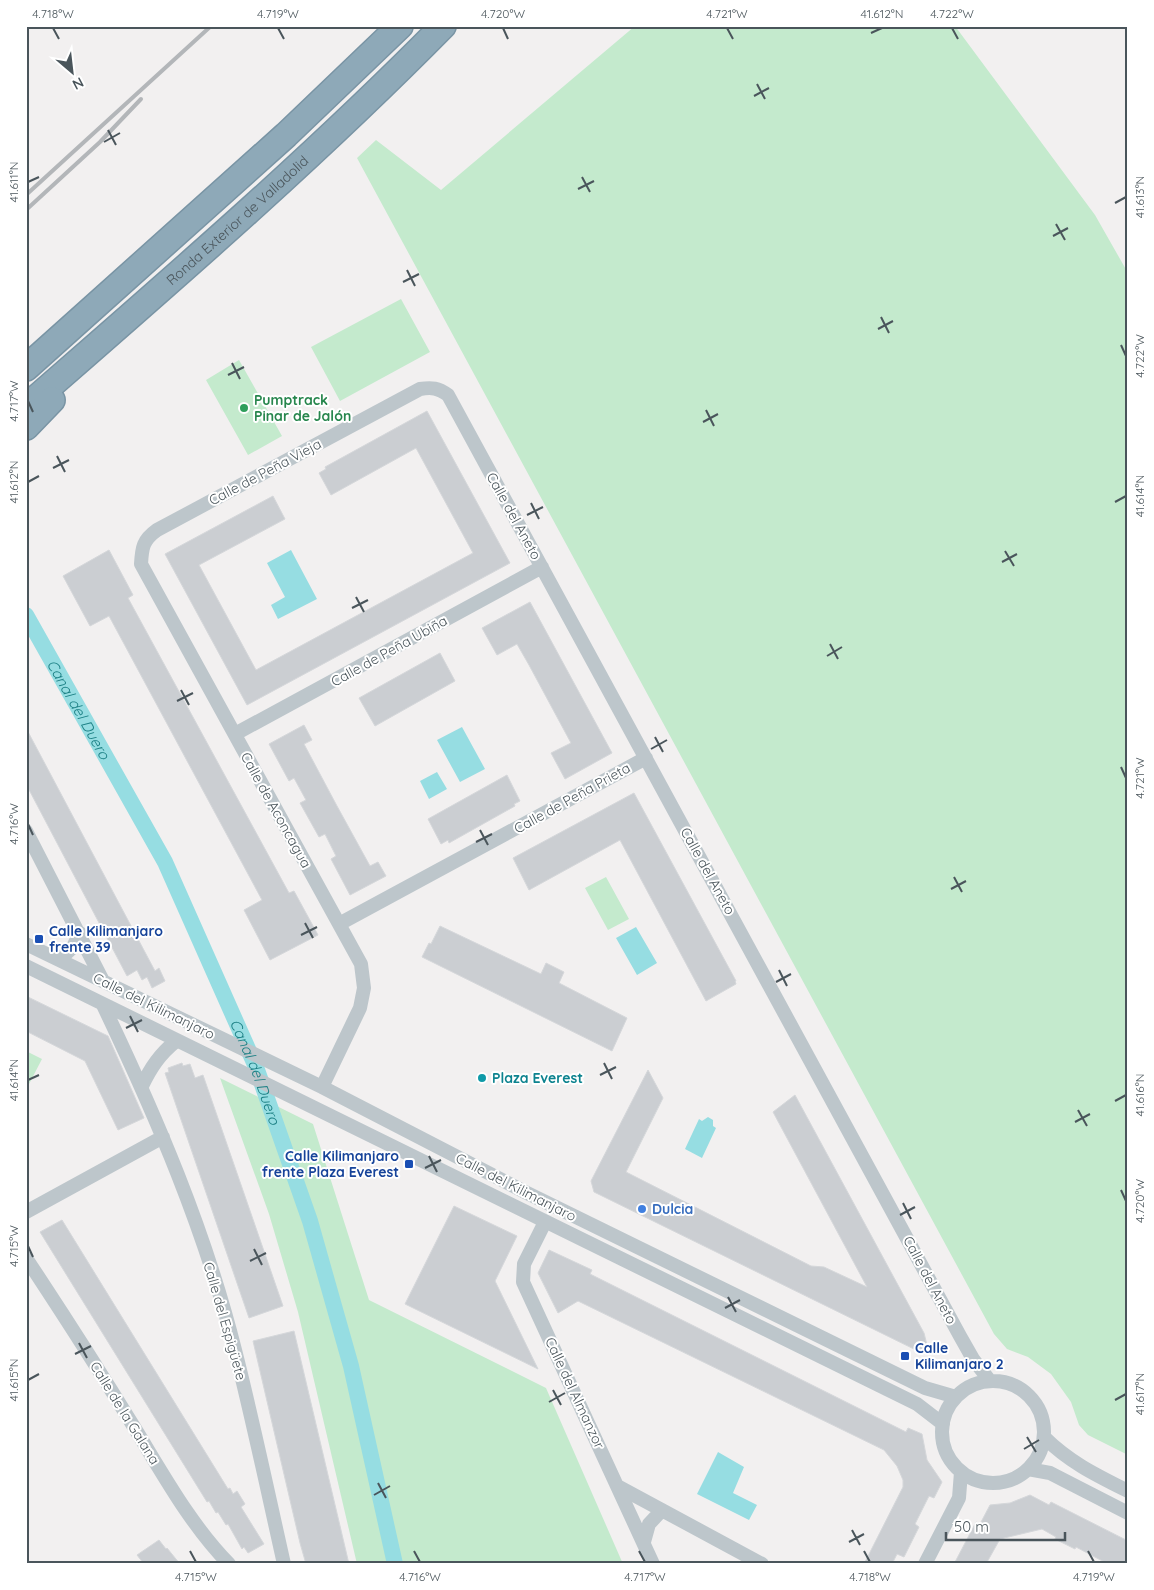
<svg xmlns="http://www.w3.org/2000/svg" width="1154" height="1590" font-family="Quicksand,sans-serif">
<style>
.green{fill:#c4eacd}
.water{fill:#96dde2}
.lines{fill:none;stroke-linecap:round;stroke-linejoin:round}
.canal{stroke:#96dde2;stroke-width:16}
.building{fill:#cbced2;stroke:#d5d7da}
.motorway-casing{stroke:#7994a4;stroke-width:28}
.minor{stroke:#bdc6cb;stroke-width:14}
.motorway{stroke:#8ea9b8;stroke-width:25}
.rail{stroke:#b3b6b9;stroke-width:4}
.ticks{fill:none;stroke:#4a555b;stroke-width:2}
.leisure-dot{fill:#2e9e5b;stroke:#fff;stroke-width:2}
.transit-dot{fill:#1a4fb4;stroke:#fff;stroke-width:2}
.culture-dot{fill:#0f9aa8;stroke:#fff;stroke-width:2}
.shop-dot{fill:#3f7fe0;stroke:#fff;stroke-width:2}
.labels{text-anchor:middle;dominant-baseline:central;stroke-width:4;stroke-linejoin:round;paint-order:stroke}
.street-label{font-size:14px;fill:#4a555b;stroke:#fff}
.leisure-label{font-size:14px;font-weight:bold;fill:#27864d;stroke:#fff;text-anchor:start}
.transit-label{font-size:14px;font-weight:bold;fill:#164399;stroke:#fff;text-anchor:start}
.culture-label{font-size:14px;font-weight:bold;fill:#0d838f;stroke:#fff;text-anchor:start}
.shop-label{font-size:14px;font-weight:bold;fill:#366cbe;stroke:#fff;text-anchor:start}
.water-label{font-size:15px;font-style:italic;fill:#1c8085;stroke:#fff}
.neatline{fill:none;stroke:#4a555b;stroke-width:2}
.ticks-label{font-size:12px;text-anchor:middle;fill:#4a555b}
</style>
<rect width="100%" height="100%" fill="#f2f0f0"/>
<path class="green" d="M 635,26 L 955,26 L 1095,215 L 1128,273 L 1128,1455 L 1088,1435 L 1079,1425 L 1071,1402 L 1051,1374 L 1028,1357 L 1007,1349 L 994,1334 L 357,158 L 376,140 L 441,190 Z
M 401,299 L 430,352 L 340,401 L 311,347 Z
M 239,360 L 282,436 L 248,455 L 206,380 Z
M 606,877 L 629,919 L 608,930 L 585,888 Z
M 26,1051 L 42,1059 L 28,1086 L 26,1085 Z
M 220,1078 L 313,1124 L 369,1300 L 546,1388 L 623,1564 L 357,1564 L 298,1312 L 269,1214 Z"/>
<path class="water" d="M 291,550 L 317,599 L 278,619 L 271,605 L 285,597 L 267,563 Z
M 462,727 L 485,769 L 460,782 L 437,740 Z
M 437,772 L 447,789 L 429,799 L 420,781 Z
M 636,927 L 657,963 L 637,975 L 616,938 Z
M 708,1117 L 713,1120 L 713,1126 L 716,1128 L 702,1158 L 685,1149 L 699,1119 L 702,1121 Z
M 718,1452 L 744,1467 L 733,1493 L 757,1505 L 749,1520 L 697,1494 Z"/>
<g class="lines">
<path class="canal" id="s1" d="M 26,615 L 165,862 L 256,1067 L 310,1221 L 351,1366 L 395,1564"/>
</g>
<path class="building" d="M 427,411 L 510,563 L 247,705 L 165,554 L 273,496 L 285,519 L 199,565 L 256,670 L 473,553 L 416,448 L 331,495 L 319,473 L 326,469 L 325,467 Z
M 109,550 L 133,595 L 128,598 L 289,893 L 294,891 L 318,935 L 270,960 L 244,910 L 262,900 L 109,616 L 90,626 L 63,576 Z
M 530,602 L 612,753 L 565,779 L 551,753 L 571,743 L 529,665 L 517,644 L 497,655 L 482,628 Z
M 440,653 L 455,681 L 375,726 L 359,698 Z
M 304,725 L 312,740 L 304,744 L 337,806 L 370,866 L 378,862 L 386,876 L 350,895 L 331,859 L 336,856 L 325,834 L 319,837 L 300,803 L 306,800 L 294,778 L 289,781 L 269,744 Z
M 26,728 L 155,971 L 159,968 L 165,981 L 152,988 L 147,977 L 142,980 L 137,970 L 127,976 L 26,784 Z
M 507,775 L 520,801 L 514,804 L 515,806 L 449,843 L 448,840 L 441,844 L 428,819 Z
M 634,793 L 736,981 L 735,981 L 736,984 L 706,1001 L 620,840 L 529,890 L 513,858 Z
M 440,926 L 541,974 L 546,963 L 564,972 L 559,983 L 627,1018 L 612,1051 L 422,957 L 429,943 L 431,944 Z
M 26,996 L 108,1036 L 144,1118 L 118,1130 L 85,1061 L 26,1031 Z
M 182,1063 L 183,1066 L 190,1064 L 195,1078 L 203,1075 L 283,1306 L 249,1318 L 165,1073 L 169,1072 L 168,1068 Z
M 648,1070 L 663,1098 L 626,1172 L 811,1266 L 824,1267 L 867,1287 L 773,1112 L 795,1095 L 924,1333 L 927,1345 L 922,1353 L 594,1192 L 591,1181 Z
M 454,1206 L 517,1236 L 495,1281 L 538,1369 L 405,1304 Z
M 62,1220 L 228,1489 L 230,1488 L 233,1494 L 237,1491 L 245,1504 L 241,1507 L 264,1544 L 248,1553 L 244,1547 L 242,1549 L 228,1524 L 226,1525 L 218,1512 L 216,1513 L 209,1501 L 207,1502 L 40,1232 Z
M 549,1250 L 592,1270 L 590,1274 L 906,1432 L 908,1428 L 922,1434 L 927,1460 L 942,1482 L 934,1498 L 929,1496 L 915,1524 L 919,1527 L 904,1557 L 897,1554 L 892,1564 L 864,1564 L 903,1487 L 903,1480 L 897,1466 L 884,1450 L 578,1301 L 558,1313 L 538,1273 Z
M 294,1331 L 349,1564 L 306,1564 L 300,1543 L 253,1341 Z
M 1030,1495 L 1049,1505 L 1051,1502 L 1128,1541 L 1128,1564 L 1108,1564 L 1076,1547 L 1075,1549 L 1055,1539 L 1056,1537 L 1042,1529 L 1000,1539 L 986,1564 L 954,1564 L 976,1522 L 980,1524 L 990,1505 L 1010,1503 Z
M 159,1540 L 166,1549 L 167,1548 L 180,1564 L 144,1564 L 137,1555 Z"/>
<g class="lines">
<g class="motorway-casing">
<g id="motorway">
<path d="M 26,368 L 286,135 L 400,26"/>
<path id="s2" d="M 26,407 C 168,283 311,160 443,26"/>
<path d="M 26,427 L 52,400"/>
</g>
</g>
<path class="minor" d="M 235,734 L 542,567
M 26,831 L 103,981
M 339,924 L 646,758
M 26,944 L 322,1087 L 525,1192 L 925,1388 L 956,1397
M 59,960 L 73,947 L 80,933
M 26,966 L 917,1404 L 943,1424
M 103,1005 C 156,1116 205,1230 235,1350 C 253,1421 268,1493 284,1564
M 142,1086 C 151,1067 160,1054 176,1041
M 322,1087 L 360,1008 L 364,988 L 361,964 L 141,564 C 142,547 143,540 157,530 L 420,389 C 432,387 438,388 448,395 L 960,1336 L 973,1359 L 990,1381
M 26,1212 L 163,1137
M 545,1222 L 524,1264 L 523,1282 L 653,1564
M 26,1258 C 63,1314 99,1370 134,1427 C 163,1474 190,1524 229,1564
M942 1432a51 51 0 1 1 102 0a51 51 0 1 1-102 0Z
M 1044,1437 C 1069,1462 1096,1475 1128,1491
M 1028,1469 L 1050,1473 L 1128,1513
M 619,1487 L 762,1564
M 644,1542 L 649,1524 L 662,1510
M 925,1564 L 959,1498 L 961,1472"/>
<use href="#motorway" class="motorway"/>
<path class="rail" d="M 26,195 L 211,26
M 26,210 L 100,142 L 141,99"/>
</g>
<path class="ticks" d="M 53,28 L 59,39M 278,28 L 284,39M 503,28 L 508,39M 727,28 L 733,39M 952,28 L 958,39M 871,33 L 882,28M 757,84 L 765,99M 754,96 L 769,88M 108,130 L 116,145M 104,142 L 120,133M 582,177 L 590,192M 28,182 L 39,177M 578,189 L 594,181M 1115,203 L 1126,197M 1056,224 L 1065,240M 1053,236 L 1068,228M 407,270 L 415,286M 403,282 L 419,274M 881,317 L 889,333M 878,329 L 893,321M 1121,345 L 1126,356M 232,363 L 240,379M 228,375 L 244,367M 28,401 L 33,412M 706,410 L 714,426M 703,422 L 718,414M 57,456 L 65,472M 53,468 L 69,460M 28,482 L 39,476M 1115,502 L 1126,496M 531,503 L 539,519M 527,515 L 543,507M 1005,551 L 1014,566M 1002,562 L 1017,554M 356,597 L 364,612M 352,608 L 368,600M 830,644 L 838,659M 827,656 L 842,647M 181,690 L 189,705M 177,701 L 193,693M 655,737 L 663,752M 651,749 L 667,740M 1121,767 L 1126,778M 28,824 L 33,835M 480,830 L 488,845M 476,842 L 492,834M 954,877 L 962,892M 951,889 L 966,881M 305,923 L 313,938M 301,935 L 317,927M 779,970 L 787,986M 776,982 L 791,974M 130,1016 L 138,1032M 126,1028 L 142,1020M 604,1063 L 612,1079M 600,1075 L 616,1067M 28,1080 L 39,1075M 1115,1101 L 1126,1095M 1078,1110 L 1087,1126M 1075,1122 L 1090,1114M 429,1156 L 437,1172M 425,1168 L 441,1160M 1121,1190 L 1126,1201M 903,1203 L 911,1219M 900,1215 L 915,1207M 28,1246 L 33,1257M 254,1249 L 262,1265M 250,1261 L 266,1253M 728,1297 L 736,1312M 725,1308 L 740,1300M 79,1343 L 87,1358M 75,1354 L 91,1346M 28,1380 L 39,1374M 553,1390 L 561,1405M 1115,1400 L 1126,1394M 549,1402 L 565,1393M 1027,1437 L 1036,1452M 1024,1449 L 1039,1440M 378,1483 L 386,1498M 374,1495 L 390,1486M 852,1530 L 860,1545M 849,1542 L 864,1534M 190,1551 L 196,1562M 414,1551 L 420,1562M 639,1551 L 645,1562M 864,1551 L 870,1562M 1088,1551 L 1094,1562"/>
<circle class="leisure-dot" cx="244" cy="408" r="5"/>
<g class="transit-dot">
<rect x="34" y="934" width="10" height="10" rx="2.5"/>
<rect x="404" y="1159" width="10" height="10" rx="2.5"/>
<rect x="900" y="1351" width="10" height="10" rx="2.5"/>
</g>
<circle class="culture-dot" cx="482" cy="1078" r="5"/>
<circle class="shop-dot" cx="642" cy="1209" r="5"/>
<g class="labels">
<g class="street-label">
<text stroke="none"><textPath href="#s2" startOffset="282">Ronda Exterior de Valladolid</textPath></text>
<text transform="translate(265 472) rotate(-28)">Calle de Peña Vieja</text>
<text transform="translate(514 516) rotate(61)">Calle del Aneto</text>
<text transform="translate(389 651) rotate(-29)">Calle de Peña Ubiña</text>
<text transform="translate(572 798) rotate(-29)">Calle de Peña Prieta</text>
<text transform="translate(276 810) rotate(61)">Calle de Aconcagua</text>
<text transform="translate(708 871) rotate(61)">Calle del Aneto</text>
<text transform="translate(154 1006) rotate(26)">Calle del Kilimanjaro</text>
<text transform="translate(516 1187) rotate(27)">Calle del Kilimanjaro</text>
<text transform="translate(930 1280) rotate(62)">Calle del Aneto</text>
<text transform="translate(225 1321) rotate(74)">Calle del Espigüete</text>
<text transform="translate(575 1393) rotate(65)">Calle del Almanzor</text>
<text transform="translate(125 1413) rotate(58)">Calle de la Galana</text>
</g>
<g class="leisure-label">
<text x="254" y="400">Pumptrack<tspan x="254" dy="16">Pinar de Jalón</tspan></text>
</g>
<g class="transit-label">
<text x="49" y="931">Calle Kilimanjaro<tspan x="49" dy="16">frente 39</tspan></text>
<text x="399" y="1156" text-anchor="end">Calle Kilimanjaro<tspan x="399" dy="16">frente Plaza Everest</tspan></text>
<text x="915" y="1348">Calle<tspan x="915" dy="16">Kilimanjaro 2</tspan></text>
</g>
<g class="culture-label">
<text x="492" y="1078">Plaza Everest</text>
</g>
<g class="shop-label">
<text x="652" y="1209">Dulcia</text>
</g>
<g class="water-label">
<text stroke="none"><textPath href="#s1" startOffset="108">Canal del Duero</textPath></text>
<text stroke="none"><textPath href="#s1" startOffset="512">Canal del Duero</textPath></text>
</g>
</g>
<rect width="1154" height="1590" fill="none" stroke="#ffffff" stroke-width="55"/>
<g transform="translate(72 72) rotate(152)" stroke="#ffffff" stroke-width="4" paint-order="stroke">
<path d="M0-4L9 19L0 12L-9 19Z" fill="#4a555b"/>
<text y="-8" font-size="14" font-weight="bold" text-anchor="middle" fill="#4a555b">N</text>
</g>
<path d="M946 1532v8h119v-8" fill="none" stroke="#4a555b" stroke-width="2.5"/>
<text x="954" y="1532" font-size="15" fill="#4a555b" stroke="#ffffff" stroke-width="4" paint-order="stroke">50 m</text>
<rect x="28" y="28" width="1098" height="1534" class="neatline"/>
<g class="ticks-label">
<text x="53" y="18">4.718°W</text>
<text x="278" y="18">4.719°W</text>
<text x="503" y="18">4.720°W</text>
<text x="727" y="18">4.721°W</text>
<text x="882" y="18">41.612°N</text>
<text x="952" y="18">4.722°W</text>
<text transform="translate(14 182) rotate(-90)" y="4">41.611°N</text>
<text transform="translate(1140 197) rotate(-90)" y="4">41.613°N</text>
<text transform="translate(1140 356) rotate(-90)" y="4">4.722°W</text>
<text transform="translate(14 401) rotate(-90)" y="4">4.717°W</text>
<text transform="translate(14 482) rotate(-90)" y="4">41.612°N</text>
<text transform="translate(1140 496) rotate(-90)" y="4">41.614°N</text>
<text transform="translate(1140 778) rotate(-90)" y="4">4.721°W</text>
<text transform="translate(14 824) rotate(-90)" y="4">4.716°W</text>
<text transform="translate(14 1080) rotate(-90)" y="4">41.614°N</text>
<text transform="translate(1140 1095) rotate(-90)" y="4">41.616°N</text>
<text transform="translate(1140 1201) rotate(-90)" y="4">4.720°W</text>
<text transform="translate(14 1246) rotate(-90)" y="4">4.715°W</text>
<text transform="translate(14 1380) rotate(-90)" y="4">41.615°N</text>
<text transform="translate(1140 1394) rotate(-90)" y="4">41.617°N</text>
<text x="196" y="1581">4.715°W</text>
<text x="420" y="1581">4.716°W</text>
<text x="645" y="1581">4.717°W</text>
<text x="870" y="1581">4.718°W</text>
<text x="1094" y="1581">4.719°W</text>
</g>
</svg>
